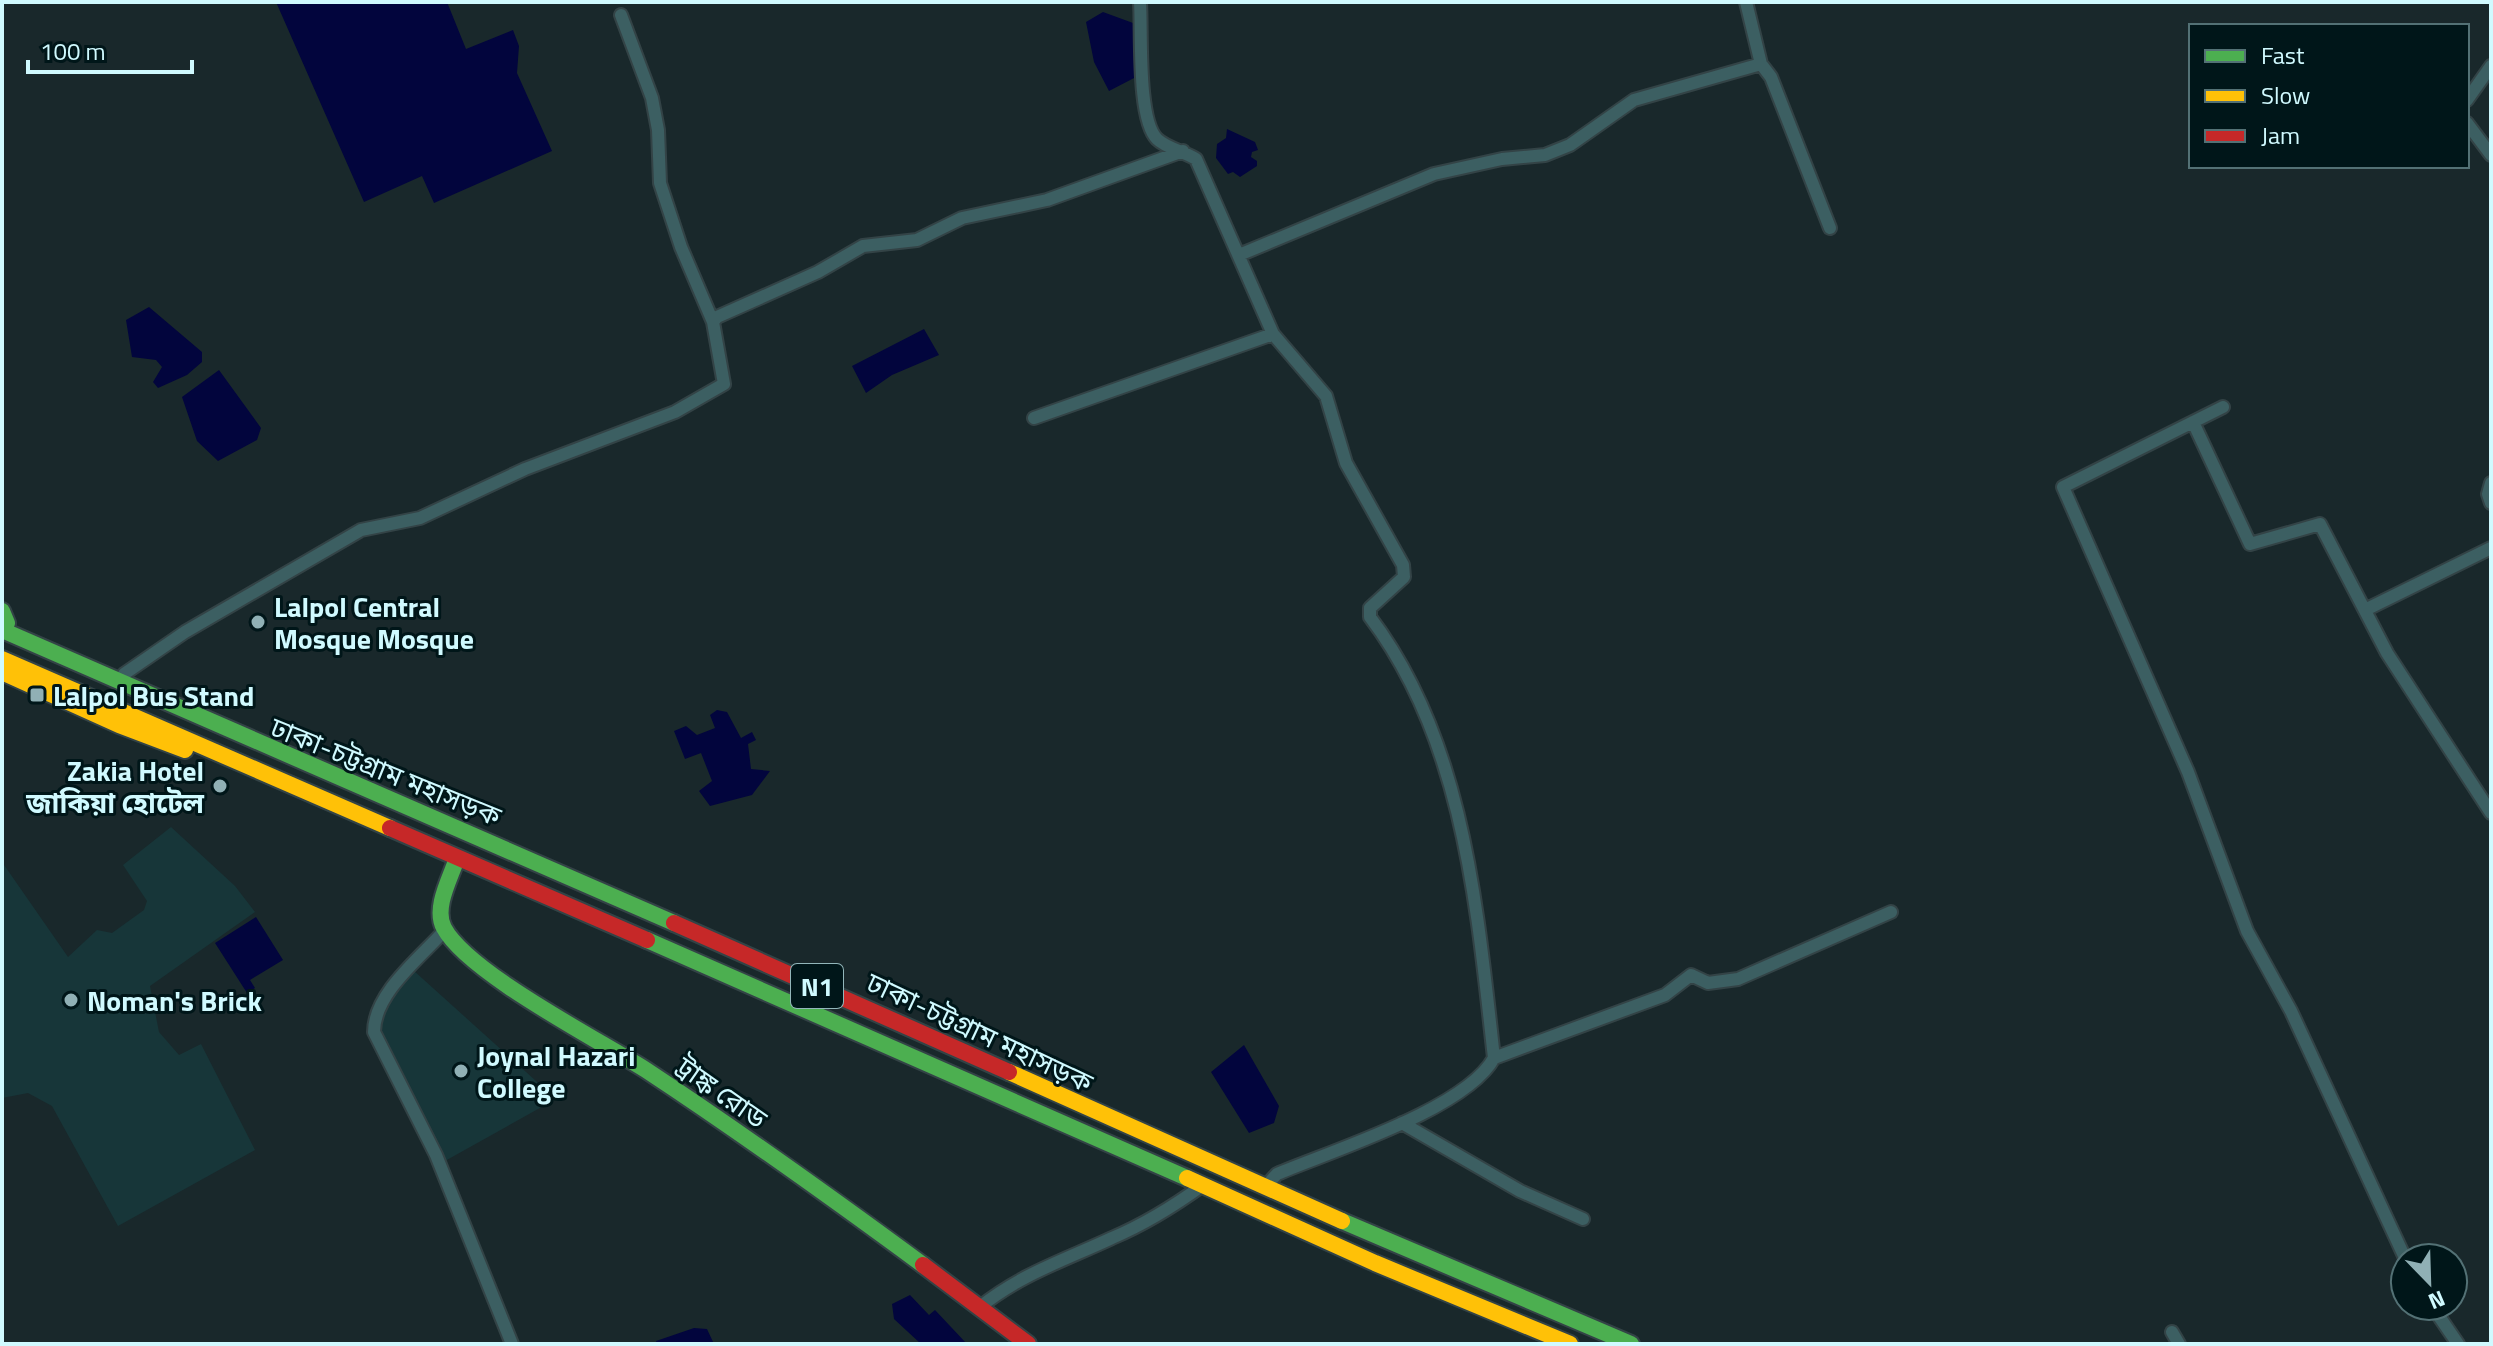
<svg xmlns="http://www.w3.org/2000/svg" width="2493" height="1346" font-family="'Titillium Web','Noto Sans Bengali',sans-serif">
<style>
.built{fill:#173639}
.water{fill:#02053d}
.lines{fill:none;stroke-linecap:round;stroke-linejoin:round}
.street-casing{stroke:#334346;stroke-width:16}
.fast-casing{stroke:#334346;stroke-width:20}
.slow-casing{stroke:#334346;stroke-width:20}
.jam-casing{stroke:#334346;stroke-width:20}
.street{stroke:#3c5f62;stroke-width:12}
.fast{stroke:#4caf50;stroke-width:16}
.slow{stroke:#ffc107;stroke-width:16}
.jam{stroke:#c62828;stroke-width:16}
.poi-dot{fill:#90b0b5;stroke:#001619;stroke-width:3}
.labels{text-anchor:middle;dominant-baseline:central;stroke-width:6;stroke-linejoin:round;paint-order:stroke}
.shield{fill:#001619;stroke:#92b6ba;stroke-width:2}
.shield-label{font-size:26px;font-weight:bold;fill:#d0faff}
.poi-label{font-size:28px;font-weight:bold;fill:#d0faff;stroke:#001619;text-anchor:start}
.street-label{font-size:28px;fill:#d0faff;stroke:#001619}
</style>
<rect width="100%" height="100%" fill="#19282b"/>
<path class="built" d="M 171,827 L 235,886 L 255,912 L 150,986 L 159,1032 L 179,1055 L 201,1044 L 255,1150 L 118,1226 L 52,1106 L 28,1093 L 2,1098 L 2,862 L 68,957 L 97,930 L 112,933 L 144,910 L 147,901 L 123,865 Z
M 413,970 L 556,1099 L 445,1161 L 382,1043 L 379,1019 Z"/>
<path class="water" d="M 276,2 L 447,2 L 466,49 L 513,30 L 519,46 L 517,73 L 552,151 L 434,203 L 422,176 L 364,202 Z
M 1103,12 L 1133,23 L 1136,77 L 1109,91 L 1094,62 L 1086,22 Z
M 1227,129 L 1255,142 L 1258,150 L 1252,152 L 1251,157 L 1257,161 L 1257,166 L 1240,177 L 1233,172 L 1228,174 L 1216,158 L 1217,144 L 1226,138 Z
M 149,307 L 202,352 L 202,362 L 187,375 L 158,388 L 153,382 L 162,367 L 156,360 L 132,357 L 126,320 Z
M 924,329 L 939,355 L 892,375 L 866,393 L 852,366 Z
M 219,370 L 261,428 L 257,440 L 218,461 L 197,441 L 182,397 Z
M 717,710 L 727,712 L 741,738 L 752,732 L 756,740 L 748,744 L 751,769 L 770,771 L 752,795 L 710,806 L 699,791 L 712,781 L 701,753 L 685,759 L 674,731 L 686,726 L 697,735 L 715,728 L 710,715 Z
M 256,917 L 283,960 L 250,980 L 255,988 L 247,993 L 215,943 Z
M 1244,1045 L 1279,1106 L 1274,1123 L 1249,1133 L 1211,1072 Z
M 910,1295 L 929,1315 L 935,1310 L 967,1344 L 921,1344 L 894,1319 L 892,1304 Z
M 694,1328 L 707,1329 L 714,1344 L 657,1344 L 656,1341 Z"/>
<g class="lines">
<g class="street-casing">
<path id="street" d="M 1140,2 C 1142,32 1137,119 1157,139 C 1166,148 1185,152 1196,159 L 1273,334 L 1326,396 L 1346,463 L 1403,565 L 1404,577 L 1370,608 L 1370,617 C 1464,741 1477,908 1494,1058 C 1466,1109 1331,1151 1277,1174 L 1266,1186
M 1746,2 L 1761,64 L 1771,77 L 1830,228
M 621,15 L 652,98 L 658,130 L 660,183 L 681,247 L 713,322
M 2467,100 L 2491,66
M 2467,123 L 2491,155
M 1239,255 L 1434,174 L 1502,159 L 1545,155 L 1570,145 L 1634,100 L 1761,64
M 2223,407 L 2063,487 L 2188,772 L 2247,931 L 2291,1011 L 2405,1258
M 1034,418 L 1273,334
M 2193,422 L 2250,544 L 2320,524 L 2387,653 L 2491,813
M 2491,483 L 2488,494 L 2491,503
M 2367,609 L 2491,548
M 124,674 L 185,632 L 361,530 L 420,518 L 525,469 L 675,412 L 724,384 L 713,322 L 717,317 L 818,272 L 863,246 L 917,240 L 962,218 L 1047,200 L 1183,151
M 445,930 C 421,957 374,993 374,1032 L 436,1155 L 512,1344
M 1494,1058 L 1665,995 L 1691,975 L 1708,983 L 1738,979 L 1891,912
M 1402,1123 L 1520,1191 L 1583,1219
M 2432,1306 L 2458,1344
M 980,1307 C 1021,1274 1065,1260 1112,1238 C 1145,1224 1174,1206 1203,1185
M 2172,1332 L 2179,1344"/>
</g>
<g class="fast-casing">
<path id="fast" d="M 2,611 L 7,623
M 2,630 L 674,923
M 457,858 C 451,877 433,908 444,928 C 468,973 599,1040 646,1070 C 740,1132 832,1198 923,1265
M 647,940 L 1187,1178
M 1342,1221 L 1631,1344"/>
</g>
<g class="slow-casing">
<path id="slow" d="M 2,659 L 390,828
M 2,672 L 119,725 L 185,750
M 1009,1072 L 1342,1221
M 1187,1178 L 1375,1263 L 1570,1344"/>
</g>
<g class="jam-casing">
<path id="jam" d="M 390,828 L 647,940
M 674,923 L 1009,1072
M 923,1265 L 1028,1344"/>
</g>
<use href="#street" class="street"/>
<use href="#fast" class="fast"/>
<use href="#slow" class="slow"/>
<use href="#jam" class="jam"/>
</g>
<g class="poi-dot">
<circle cx="258" cy="622" r="8"/>
<rect x="29" y="687" width="16" height="16" rx="4"/>
<circle cx="220" cy="786" r="8"/>
<circle cx="71" cy="1000" r="8"/>
<circle cx="461" cy="1071" r="8"/>
</g>
<g class="labels">
<rect class="shield" x="791" y="964" width="52" height="44" rx="6"/>
<g class="shield-label">
<text x="817" y="986">N1</text>
</g>
<g class="poi-label">
<text x="274" y="606">Lalpol Central<tspan x="274" dy="32">Mosque Mosque</tspan></text>
<text x="53" y="695">Lalpol Bus Stand</text>
<text x="204" y="770" text-anchor="end">Zakia Hotel<tspan x="204" dy="32">জাকিয়া হোটেল</tspan></text>
<text x="87" y="1000">Noman's Brick</text>
<text x="477" y="1055">Joynal Hazari<tspan x="477" dy="32">College</tspan></text>
</g>
<g class="street-label">
<text transform="translate(386 771) rotate(22)">ঢাকা-চট্টগ্রাম মহাসড়ক</text>
<text transform="translate(980 1032) rotate(25)">ঢাকা-চট্টগ্রাম মহাসড়ক</text>
<text transform="translate(722 1092) rotate(35)">ট্রাঙ্ক রোড</text>
</g>
</g>
<rect width="2493" height="1346" fill="none" stroke="#d0faff" stroke-width="8"/>
<rect x="2189" y="24" width="280" height="144" fill="#001619" stroke="#537175" stroke-width="2"/>
<rect x="2205" y="50" width="40" height="12" fill="#4caf50" stroke="#537175" stroke-width="2"/>
<text x="2261" y="64" font-size="24" fill="#d0faff">Fast</text>
<rect x="2205" y="90" width="40" height="12" fill="#ffc107" stroke="#537175" stroke-width="2"/>
<text x="2261" y="104" font-size="24" fill="#d0faff">Slow</text>
<rect x="2205" y="130" width="40" height="12" fill="#c62828" stroke="#537175" stroke-width="2"/>
<text x="2261" y="144" font-size="24" fill="#d0faff">Jam</text>
<g transform="translate(2429 1282) rotate(157)"><circle r="38" fill="#001619" stroke="#537175" stroke-width="2"/>
<path d="M0-6L14 30L0 20L-14 30Z" fill="#90b0b5"/>
<text y="-12" font-size="22" font-weight="bold" text-anchor="middle" fill="#d0faff">N</text>
</g>
<path d="M28 60v12h164v-12" fill="none" stroke="#d0faff" stroke-width="4"/>
<text x="40" y="60" font-size="24" fill="#d0faff" stroke="#001619" stroke-width="6" paint-order="stroke">100 m</text>
</svg>
